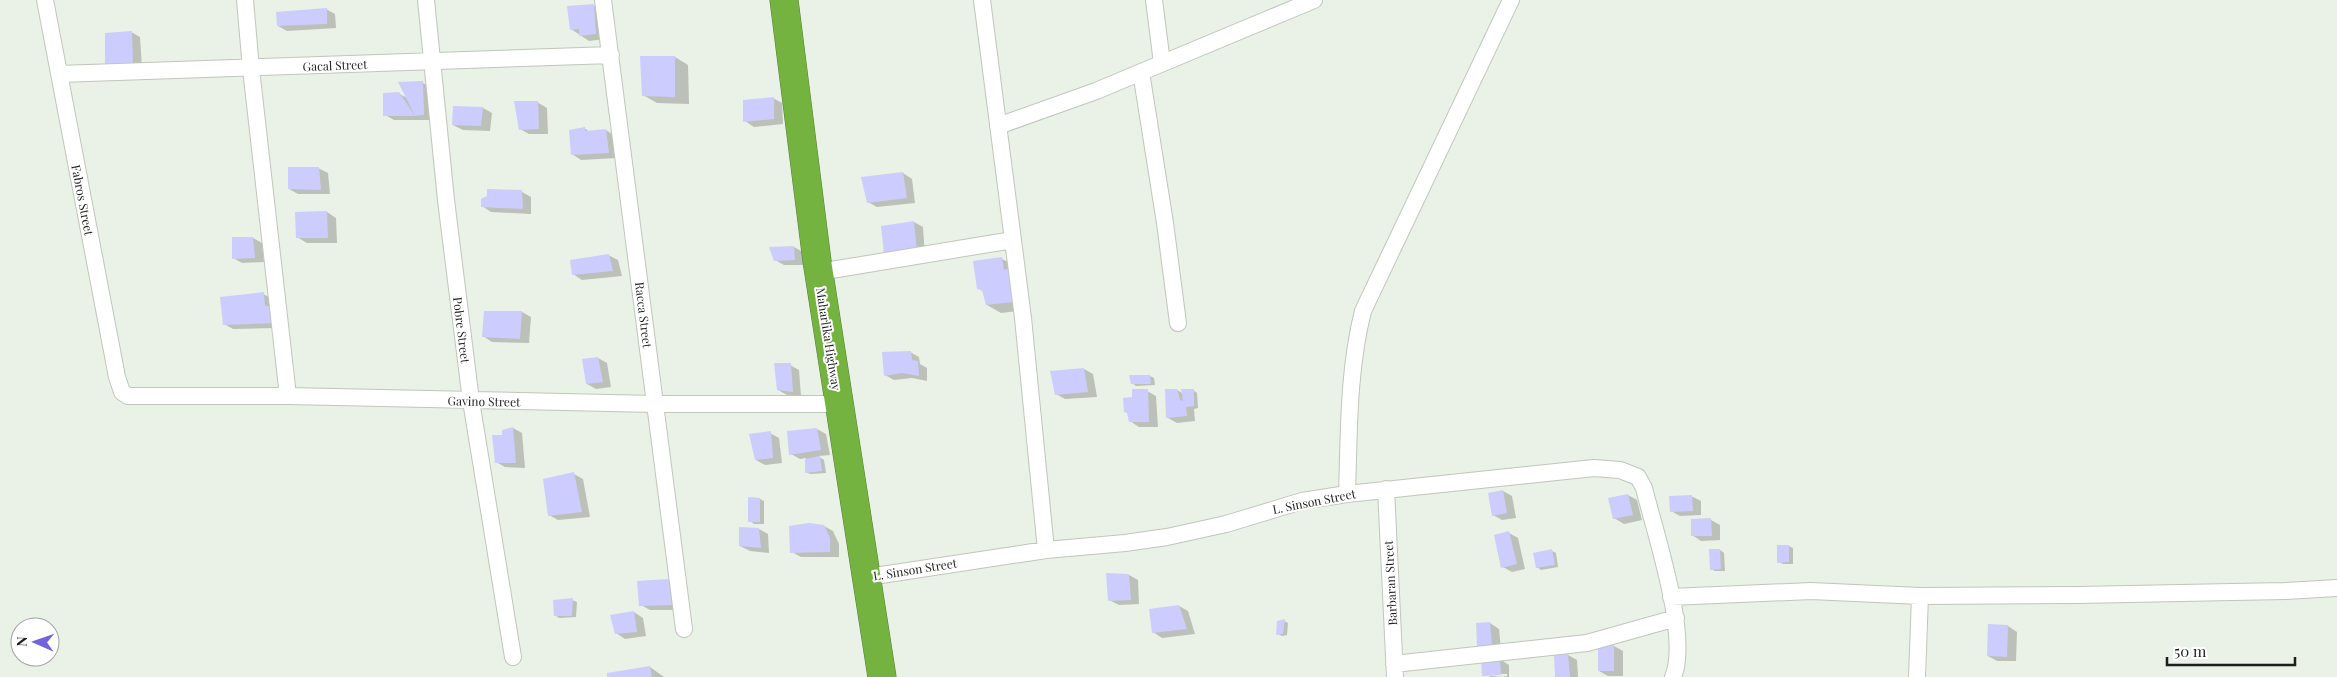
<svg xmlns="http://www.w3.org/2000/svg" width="2337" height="677" font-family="'Playfair Display',serif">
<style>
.shadow{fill:#0003;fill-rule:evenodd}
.building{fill:#cdccff}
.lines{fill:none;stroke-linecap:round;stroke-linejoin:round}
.street-casing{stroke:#c0c6bc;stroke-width:18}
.highway-casing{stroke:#567f33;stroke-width:29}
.street{stroke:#fff;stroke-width:16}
.highway{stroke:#75b341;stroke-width:28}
.labels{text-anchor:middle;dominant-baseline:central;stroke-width:4;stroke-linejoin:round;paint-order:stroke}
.street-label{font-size:12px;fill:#1b1e1a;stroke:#fff}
</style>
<rect width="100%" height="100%" fill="#eaf1e6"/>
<path class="shadow" d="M 593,5 L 602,10 L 605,39 L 589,41 L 571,29 Z
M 326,9 L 335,14 L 336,28 L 287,31 L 278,26 Z
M 131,32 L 140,37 L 142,68 L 115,69 L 106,63 Z
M 675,57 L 688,65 L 689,104 L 657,103 L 643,95 Z
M 423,83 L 432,88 L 433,120 L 394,120 L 385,115 L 398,93 L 407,98 L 400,84 Z
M 773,98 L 782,103 L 783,124 L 754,127 L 745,121 Z
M 537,102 L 547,108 L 548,134 L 529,134 L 520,129 Z
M 483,108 L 492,113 L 490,131 L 463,130 L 453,125 Z
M 584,128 L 590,132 L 606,130 L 615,136 L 617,158 L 581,160 L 572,154 Z
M 318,168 L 328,173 L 330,194 L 298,194 L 289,189 Z
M 903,173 L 912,179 L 915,203 L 877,207 L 868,202 Z
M 522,192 L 531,197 L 531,214 L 491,212 L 482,206 Z
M 327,212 L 336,218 L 337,243 L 307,243 L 297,237 Z
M 914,222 L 923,227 L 925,256 L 883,227 Z
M 253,238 L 262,243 L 264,262 L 242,263 L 233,258 Z
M 794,247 L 803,252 L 803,265 L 784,265 L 775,260 Z
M 608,255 L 618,260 L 622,276 L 582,280 L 573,274 Z
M 1002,259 L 1016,266 L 1027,310 L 1001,313 L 987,305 L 984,292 L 978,288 Z
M 263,294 L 273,299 L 274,328 L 233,329 L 224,324 Z
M 522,312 L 531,317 L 529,343 L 492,342 L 483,336 Z
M 910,352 L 919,357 L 920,364 L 927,368 L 927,381 L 912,378 L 894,380 L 885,375 Z
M 598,358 L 607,363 L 611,387 L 596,389 L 587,384 L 583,360 Z
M 790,365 L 799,370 L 801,396 L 787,395 L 778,390 Z
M 1084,369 L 1093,374 L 1097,397 L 1065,399 L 1056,394 Z
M 1131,376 L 1150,376 L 1154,378 L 1155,385 L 1136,386 L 1132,383 Z
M 1177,390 L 1184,394 L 1193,390 L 1197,393 L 1198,408 L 1194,409 L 1195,421 L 1177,423 L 1168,418 Z
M 1147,391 L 1156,396 L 1158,427 L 1139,427 L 1130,421 L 1134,398 Z
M 513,428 L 522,433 L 525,468 L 505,467 L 496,462 L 503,431 Z
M 817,429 L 826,434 L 830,455 L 818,456 L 824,460 L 826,473 L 810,474 L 806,472 L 806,458 L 800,459 L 791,454 Z
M 770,433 L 779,438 L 782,463 L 765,465 L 756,460 Z
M 574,474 L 583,479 L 590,517 L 558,520 L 549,515 Z
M 1503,491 L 1512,496 L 1516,518 L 1502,520 L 1493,515 Z
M 1628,495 L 1637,500 L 1642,520 L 1624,524 L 1614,518 Z
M 1691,496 L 1701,501 L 1701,515 L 1680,516 L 1671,511 Z
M 760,499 L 764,501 L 764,524 L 754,524 L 750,521 Z
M 1711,520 L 1720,525 L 1720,540 L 1701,541 L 1692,535 Z
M 824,526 L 833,531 L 839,544 L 839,557 L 801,557 L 792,552 Z
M 759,529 L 768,534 L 769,553 L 750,551 L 740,546 Z
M 1509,533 L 1518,538 L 1525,569 L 1512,572 L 1503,567 Z
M 1789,546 L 1793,548 L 1793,564 L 1783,564 L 1778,562 Z
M 1720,550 L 1724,553 L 1725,571 L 1715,571 L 1711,569 Z
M 1552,551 L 1556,553 L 1558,567 L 1541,570 L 1537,567 Z
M 1129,575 L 1138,580 L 1139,604 L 1119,605 L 1109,600 Z
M 669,580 L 678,585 L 680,610 L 650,610 L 641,605 L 638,582 Z
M 572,600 L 577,602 L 576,617 L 559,618 L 555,615 Z
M 1179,606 L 1188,611 L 1195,634 L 1162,638 L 1153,632 Z
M 634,612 L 643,618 L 646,636 L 625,639 L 616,633 Z
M 1284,621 L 1288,623 L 1287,635 L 1282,636 L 1278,634 Z
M 1490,623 L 1499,629 L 1501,650 L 1488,651 L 1479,646 L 1478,624 Z
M 2008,626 L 2017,632 L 2016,661 L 1997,661 L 1988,656 Z
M 1614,646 L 1623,651 L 1623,676 L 1608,676 L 1599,671 Z
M 1568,655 L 1577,660 L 1578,677 L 1557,677 Z
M 1500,659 L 1509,665 L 1509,677 L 1483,675 ZM 1490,674 L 1507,674 L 1507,676 L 1490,677 Z
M 650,667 L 664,677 L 609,677 Z"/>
<path class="building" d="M 594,4 L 596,34 L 579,36 L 579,29 L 570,30 L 567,6 Z
M 327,8 L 327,24 L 277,26 L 276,12 Z
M 132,31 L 133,64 L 105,64 L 105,33 Z
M 640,56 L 675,56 L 675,97 L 642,96 Z
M 423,81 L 424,115 L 415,116 L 383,116 L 383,93 L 399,92 L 415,116 L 398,82 Z
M 774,97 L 774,119 L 743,122 L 743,100 Z
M 514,101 L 538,101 L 539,129 L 519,130 Z
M 453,106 L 483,107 L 481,126 L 452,125 Z
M 585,127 L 585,131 L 606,129 L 609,153 L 571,155 L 569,130 Z
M 288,167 L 319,167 L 321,190 L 288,189 Z
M 903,172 L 907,198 L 867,203 L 861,177 Z
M 487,189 L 522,190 L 523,209 L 481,207 L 481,199 L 487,196 Z
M 327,211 L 328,238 L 296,238 L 295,212 Z
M 914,221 L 917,251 L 884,254 L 881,226 Z
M 232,237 L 253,237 L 255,258 L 232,259 Z
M 794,246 L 795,260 L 774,261 L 769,247 Z
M 609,254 L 613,271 L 572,275 L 570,260 Z
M 1002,257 L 1004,270 L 1010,268 L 1013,302 L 986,305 L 982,290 L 977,289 L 973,261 Z
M 264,292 L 265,306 L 274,306 L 276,323 L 223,325 L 220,297 Z
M 484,311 L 522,311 L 520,339 L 482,337 Z
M 911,351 L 912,360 L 918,361 L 919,376 L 902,373 L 884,376 L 882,352 Z
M 598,357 L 603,382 L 586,384 L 582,359 Z
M 774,363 L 791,363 L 793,392 L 777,390 Z
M 1084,368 L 1088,392 L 1055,395 L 1050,371 Z
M 1129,375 L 1150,375 L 1151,384 L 1131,384 Z
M 1132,389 L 1148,389 L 1149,422 L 1129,422 L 1127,413 L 1124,412 L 1123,398 L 1132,397 Z
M 1165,389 L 1177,389 L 1180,400 L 1183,401 L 1181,389 L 1194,389 L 1194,406 L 1186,407 L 1187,416 L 1166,418 Z
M 513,427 L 516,463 L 495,463 L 492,435 L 502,435 L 502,430 Z
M 817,428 L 821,450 L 789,455 L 787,431 Z
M 771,431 L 773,458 L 755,460 L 749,434 Z
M 820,456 L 822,471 L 805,473 L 805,459 Z
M 574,472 L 582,512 L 548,516 L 543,479 Z
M 1503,490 L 1507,513 L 1492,516 L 1488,493 Z
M 1628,494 L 1633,515 L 1613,519 L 1608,498 Z
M 1692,495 L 1693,511 L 1670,512 L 1669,496 Z
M 748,497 L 760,498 L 760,522 L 748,522 Z
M 1711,518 L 1712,536 L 1691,536 L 1691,519 Z
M 809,523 L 824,525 L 830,538 L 830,552 L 790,553 L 789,526 Z
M 739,527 L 759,528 L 761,548 L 739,546 Z
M 1509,531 L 1517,564 L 1501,568 L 1494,535 Z
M 1777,545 L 1789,545 L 1789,562 L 1777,563 Z
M 1552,549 L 1555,565 L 1536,568 L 1533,553 Z
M 1709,549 L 1720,549 L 1721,569 L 1710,570 Z
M 1106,573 L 1129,574 L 1131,600 L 1108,601 Z
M 669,579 L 672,605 L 639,606 L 637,581 Z
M 573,598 L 572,616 L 554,616 L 553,600 Z
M 1179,605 L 1187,629 L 1152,633 L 1149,609 Z
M 634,611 L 637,632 L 615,634 L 610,615 Z
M 1285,619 L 1283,634 L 1276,635 L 1277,621 Z
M 1490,622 L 1492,646 L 1477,646 L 1476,623 Z
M 1988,624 L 2008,625 L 2007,657 L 1987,656 Z
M 1598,645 L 1614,645 L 1614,671 L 1598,671 Z
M 1568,654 L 1570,677 L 1555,677 L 1554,655 Z
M 1500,658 L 1501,675 L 1482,676 L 1481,659 Z
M 650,666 L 652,677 L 607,677 L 607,673 Z"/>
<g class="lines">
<g class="street-casing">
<path id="street" d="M 45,0 L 117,377 L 122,392 L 128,396 L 288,396 L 655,404 L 840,404
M 245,0 L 251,69 L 288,396
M 426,0 L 446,200 L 471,401 L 513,657
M 603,0 L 684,629
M 982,0 L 1023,318 L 1046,550
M 1154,0 L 1162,63
M 1141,72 L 1165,223 L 1178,323
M 59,74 L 611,55
M 998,126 L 1096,91 L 1314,0
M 819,272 L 1013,240
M 1386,489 L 1395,677
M 1347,494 C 1349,433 1348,370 1363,311 L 1511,0
M 868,577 L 1046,550 L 1125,543 L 1167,537 L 1226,524 L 1302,501 L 1347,494 L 1594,468 L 1620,470 L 1638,477 L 1644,488 C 1655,533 1690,636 1673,677
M 1671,597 L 1811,591 L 1920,596 L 2077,595 L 2285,591 L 2337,588
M 1394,664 L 1587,643 L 1676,618
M 1917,677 L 1920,596"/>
</g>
<g class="highway-casing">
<path id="highway" d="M 784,0 L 817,261 L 882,677"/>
</g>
<use href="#street" class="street"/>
<use href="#highway" class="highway"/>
</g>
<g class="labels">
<g class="street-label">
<text transform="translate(335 65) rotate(-2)">Gacal Street</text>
<text transform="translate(83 200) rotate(79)">Fabros Street</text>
<text transform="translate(644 315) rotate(83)">Racca Street</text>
<text transform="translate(462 330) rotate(83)">Pobre Street</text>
<text transform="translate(829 339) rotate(81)">Maharlika Highway</text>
<text transform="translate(484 401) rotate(1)">Gavino Street</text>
<text transform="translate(1314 501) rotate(-11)">L. Sinson Street</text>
<text transform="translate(915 569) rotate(-9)">L. Sinson Street</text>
<text transform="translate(1390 583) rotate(-93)">Barbaran Street</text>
</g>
</g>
<g transform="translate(35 642) rotate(272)"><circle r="24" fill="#ffffff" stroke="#a4a5a3"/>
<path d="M0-4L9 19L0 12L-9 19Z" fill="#7262dc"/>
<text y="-8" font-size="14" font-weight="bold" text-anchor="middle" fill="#1b1e1a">N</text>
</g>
<path d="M2167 657v8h128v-8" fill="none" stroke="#1b1e1a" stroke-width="2.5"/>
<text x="2174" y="657" font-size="15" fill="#1b1e1a" stroke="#ffffff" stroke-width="4" paint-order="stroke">50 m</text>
</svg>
